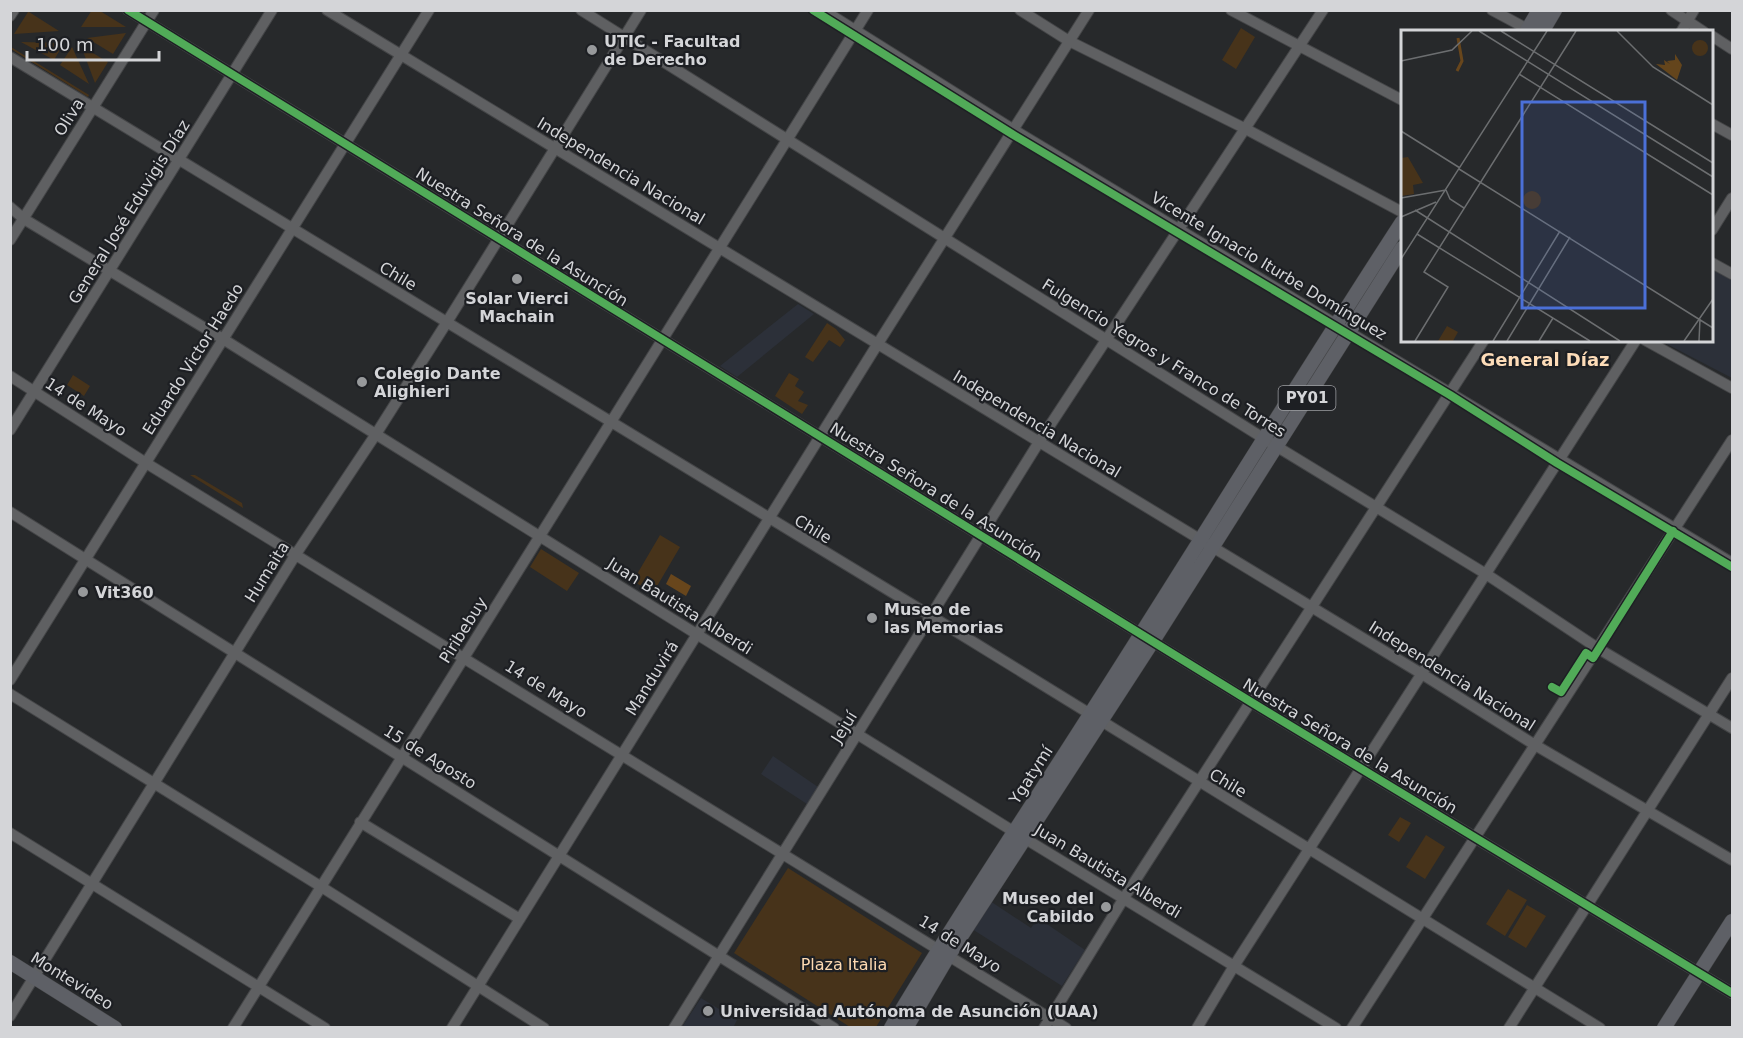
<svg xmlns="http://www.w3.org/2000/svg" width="1743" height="1038" font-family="'DejaVu Sans',sans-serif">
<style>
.built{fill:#2c3039}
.green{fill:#47331a}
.water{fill:#68461c}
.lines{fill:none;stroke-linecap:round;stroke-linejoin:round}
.minor-casing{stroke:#444547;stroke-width:12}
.major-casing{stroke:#444547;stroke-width:15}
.minor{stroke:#5f6062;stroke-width:10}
.major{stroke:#5e6066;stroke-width:14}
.cycleway-casing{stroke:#1d1f23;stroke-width:11}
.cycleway{stroke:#51ab58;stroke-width:8}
.poi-dot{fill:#97999b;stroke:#1d1f23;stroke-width:2}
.labels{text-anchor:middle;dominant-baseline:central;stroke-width:4.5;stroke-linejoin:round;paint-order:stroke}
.shield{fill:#1d1f23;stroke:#9d9ea2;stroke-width:1.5}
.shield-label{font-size:15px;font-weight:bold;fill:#d4d5d8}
.poi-label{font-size:16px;font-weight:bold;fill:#d4d5d8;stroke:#1d1f23;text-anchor:start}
.street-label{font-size:16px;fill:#d4d5d8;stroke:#1d1f23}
.park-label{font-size:16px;fill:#fdd9b1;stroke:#1d1f23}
.neighbourhood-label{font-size:18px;font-weight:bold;fill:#fddcb8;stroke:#1d1f23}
.inset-river{fill:none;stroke:#68461c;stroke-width:3}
.inset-road{fill:none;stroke:#6c6e70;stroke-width:1.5}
.view{fill:#4b70d8;fill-opacity:0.15;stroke:#4b70d8;stroke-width:3}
.inset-edge{fill:none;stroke:#d4d5d8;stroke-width:3}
</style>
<rect width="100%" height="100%" fill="#27292b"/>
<path class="built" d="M 1712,269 L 1732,280 L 1732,378 L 1661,341 L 1712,340 Z
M 798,304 L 814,314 L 737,377 L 720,366 Z
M 773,756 L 818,787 L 807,804 L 761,774 Z
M 990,901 L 1031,928 L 1038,918 L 1085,950 L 1062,986 L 972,929 Z
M 701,998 L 737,1020 L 734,1026 L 736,1027 L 682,1027 Z"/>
<path class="green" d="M 92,10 L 100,11 L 126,27 L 81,27 Z
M 28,12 L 29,12 L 59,31 L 14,34 Z
M 1241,28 L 1255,37 L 1236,69 L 1222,60 Z
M 126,33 L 113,54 L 87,38 Z
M 21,42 L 64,43 L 54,60 Z
M 81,46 L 108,62 L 95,83 Z
M 11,47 L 89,95 L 88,97 L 11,49 Z
M 72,47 L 89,84 L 60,65 Z
M 827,323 L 836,329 L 845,340 L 840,347 L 829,340 L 813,362 L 805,357 Z
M 1337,335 L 1338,337 L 1276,435 L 1275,434 Z
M 789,373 L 799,379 L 795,386 L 804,392 L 798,401 L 808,405 L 802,414 L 775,396 Z
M 73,375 L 90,386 L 84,396 L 67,385 Z
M 190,475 L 195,475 L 242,503 L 243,508 Z
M 660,535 L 680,547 L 653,593 L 633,581 Z
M 541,549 L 579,573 L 567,591 L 530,567 Z
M 1400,817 L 1411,823 L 1399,842 L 1388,835 Z
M 1426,835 L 1445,847 L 1425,879 L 1406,867 Z
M 788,868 L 922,953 L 876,1027 L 850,1027 L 734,953 Z
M 1508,889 L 1527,900 L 1505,936 L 1486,924 Z
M 1527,905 L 1546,916 L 1526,948 L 1508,937 Z"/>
<path class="water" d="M 671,574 L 691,586 L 686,596 L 666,584 Z"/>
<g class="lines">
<g class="minor-casing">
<path id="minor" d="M 128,10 L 1251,702 L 1732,993
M 327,10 L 1422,674 L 1535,745 L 1732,860
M 581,10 L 1271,443 L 1486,574 L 1599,649 L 1732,728
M 823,10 L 1014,130 L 1732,563
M 1020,10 L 1069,41 L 1244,128 L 1402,212
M 1231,10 L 1402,100
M 1492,10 L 1533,32
M 1671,10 L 1704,32
M 10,16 L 14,10
M 1681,32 L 1694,10
M 1712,36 L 1732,49
M 10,57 L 931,616 L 1600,1028
M 1712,124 L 1732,135
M 10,207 L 24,219 L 223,339 L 1024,838 L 1336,1028
M 1712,230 L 1732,198
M 10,240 L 154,10
M 1712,263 L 1732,274
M 1645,340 L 1732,388
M 10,376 L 146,463 L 1066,1028
M 10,430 L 272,10
M 10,512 L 834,1028
M 10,680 L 429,10
M 10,694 L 320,886 L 544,1028
M 360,822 L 520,919
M 10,833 L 325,1028
M 10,1016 L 296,554 L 376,434 L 447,322 L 641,10
M 233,1028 L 868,10
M 452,1028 L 877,345 L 1089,10
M 674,1028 L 1039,442 L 1323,10
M 1044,1028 L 1124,898 L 1484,340
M 1197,1028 L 1234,966 L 1636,340
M 1352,1028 L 1732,440
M 1509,1028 L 1732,678"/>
</g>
<g class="major-casing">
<path id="major" d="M 1526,32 L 1539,10
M 1542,32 L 1555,10
M 10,962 L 115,1028
M 891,1028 C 954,921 1023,820 1089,716 C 1194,552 1296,385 1402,222
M 906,1028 L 949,955 L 1153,641 L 1402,248
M 1664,1028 L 1732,921"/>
</g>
<use href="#minor" class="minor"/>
<use href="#major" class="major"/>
<g class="cycleway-casing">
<path id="cycleway" d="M 128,10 L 1251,702 L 1732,993
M 813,10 L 1012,134 L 1450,395 L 1557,463 L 1732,567
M 1552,687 L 1561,692 L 1586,653 L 1593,658 L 1673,531"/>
</g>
<use href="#cycleway" class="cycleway"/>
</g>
<g class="poi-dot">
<circle cx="592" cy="50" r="6"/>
<circle cx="517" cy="279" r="6"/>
<circle cx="362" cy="382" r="6"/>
<circle cx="83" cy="592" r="6"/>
<circle cx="872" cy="618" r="6"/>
<circle cx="1106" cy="907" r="6"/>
<circle cx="708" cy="1011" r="6"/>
</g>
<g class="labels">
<rect class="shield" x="1278.5" y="386" width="57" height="24" rx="4.5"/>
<g class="shield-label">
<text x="1307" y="398">PY01</text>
</g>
<g class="poi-label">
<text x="604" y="41">UTIC - Facultad<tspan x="604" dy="18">de Derecho</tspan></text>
<text x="517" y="298" text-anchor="middle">Solar Vierci<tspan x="517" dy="18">Machain</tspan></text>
<text x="374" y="373">Colegio Dante<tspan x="374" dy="18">Alighieri</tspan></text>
<text x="95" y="592">Vit360</text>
<text x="884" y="609">Museo de<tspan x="884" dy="18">las Memorias</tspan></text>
<text x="1094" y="898" text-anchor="end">Museo del<tspan x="1094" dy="18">Cabildo</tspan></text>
<text x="720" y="1011">Universidad Autónoma de Asunción (UAA)</text>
</g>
<g class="street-label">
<text transform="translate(69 117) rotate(-58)">Oliva</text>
<text transform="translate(621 171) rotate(31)">Independencia Nacional</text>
<text transform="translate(129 212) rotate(-58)">General José Eduvigis Díaz</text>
<text transform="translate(522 237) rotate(32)">Nuestra Señora de la Asunción</text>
<text transform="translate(1269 266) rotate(31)">Vicente Ignacio Iturbe Domínguez</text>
<text transform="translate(398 276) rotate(31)">Chile</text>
<text transform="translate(1164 358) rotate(32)">Fulgencio Yegros y Franco de Torres</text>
<text transform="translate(193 359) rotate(-58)">Eduardo Victor Haedo</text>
<text transform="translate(86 407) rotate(33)">14 de Mayo</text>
<text transform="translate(1037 424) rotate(31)">Independencia Nacional</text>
<text transform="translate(936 492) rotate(32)">Nuestra Señora de la Asunción</text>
<text transform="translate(813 529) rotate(31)">Chile</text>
<text transform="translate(267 572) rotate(-58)">Humaita</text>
<text transform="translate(680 606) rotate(32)">Juan Bautista Alberdi</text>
<text transform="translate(463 630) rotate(-58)">Piribebuy</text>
<text transform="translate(1452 676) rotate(32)">Independencia Nacional</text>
<text transform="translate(652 678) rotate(-58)">Manduvirá</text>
<text transform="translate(546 689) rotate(32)">14 de Mayo</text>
<text transform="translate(844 727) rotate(-58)">Jejuí</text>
<text transform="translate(1350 746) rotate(31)">Nuestra Señora de la Asunción</text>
<text transform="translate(430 757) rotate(32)">15 de Agosto</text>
<text transform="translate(1031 775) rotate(-57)">Ygatymí</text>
<text transform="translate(1228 783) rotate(31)">Chile</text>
<text transform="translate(1108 871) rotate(31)">Juan Bautista Alberdi</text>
<text transform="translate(960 944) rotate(32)">14 de Mayo</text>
<text transform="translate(72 981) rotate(32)">Montevideo</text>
</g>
<g class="park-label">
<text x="844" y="964">Plaza Italia</text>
</g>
<g class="neighbourhood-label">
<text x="1545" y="359">General Díaz</text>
</g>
</g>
<g transform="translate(1401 30)">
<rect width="312" height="312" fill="#27292b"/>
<path d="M291 18a8 8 0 1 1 16 0a8 8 0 1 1-16 0ZM 7,127 L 22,153 L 12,155 L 13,164 L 0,166 L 0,128 ZM122 170a9 9 0 1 1 18 0a9 9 0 1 1-18 0ZM 46,296 L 57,302 L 52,311 L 37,311 Z" fill="#47331a"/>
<path d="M 274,24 L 281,35 L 276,50 L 255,34 L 264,35 L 263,30 L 269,34 L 266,31 L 274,30 Z" fill="#64451c"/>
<path class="inset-river" d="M 56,41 L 61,31 L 57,8"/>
<path class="inset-road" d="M 78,1 L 312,147M 100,1 L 312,133M 216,1 L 252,37 L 312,75M 0,31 L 51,20 L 71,1M 118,44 L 312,165M 0,101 L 59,138M 58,139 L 312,298M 45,160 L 49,169 L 63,178M 0,168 L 45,160M 14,180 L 219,311M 0,187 L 35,172M 16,204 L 189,311M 0,229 L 146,1M 14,311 L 47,257 L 23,242 L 175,1M 92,311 L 159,201M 106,311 L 169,207M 138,311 L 152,288M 283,311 L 312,269M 298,311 L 299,289"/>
<path class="view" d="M 121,72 L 244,72 L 244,278 L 121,278 Z"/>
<rect width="312" height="312" class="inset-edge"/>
</g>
<rect width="1743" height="1038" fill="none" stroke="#d4d5d8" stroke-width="24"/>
<path d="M27 51v9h132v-9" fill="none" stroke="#d4d5d8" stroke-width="3"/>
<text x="36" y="51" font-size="18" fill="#d4d5d8" stroke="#1d1f23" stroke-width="4.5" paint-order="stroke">100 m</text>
</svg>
